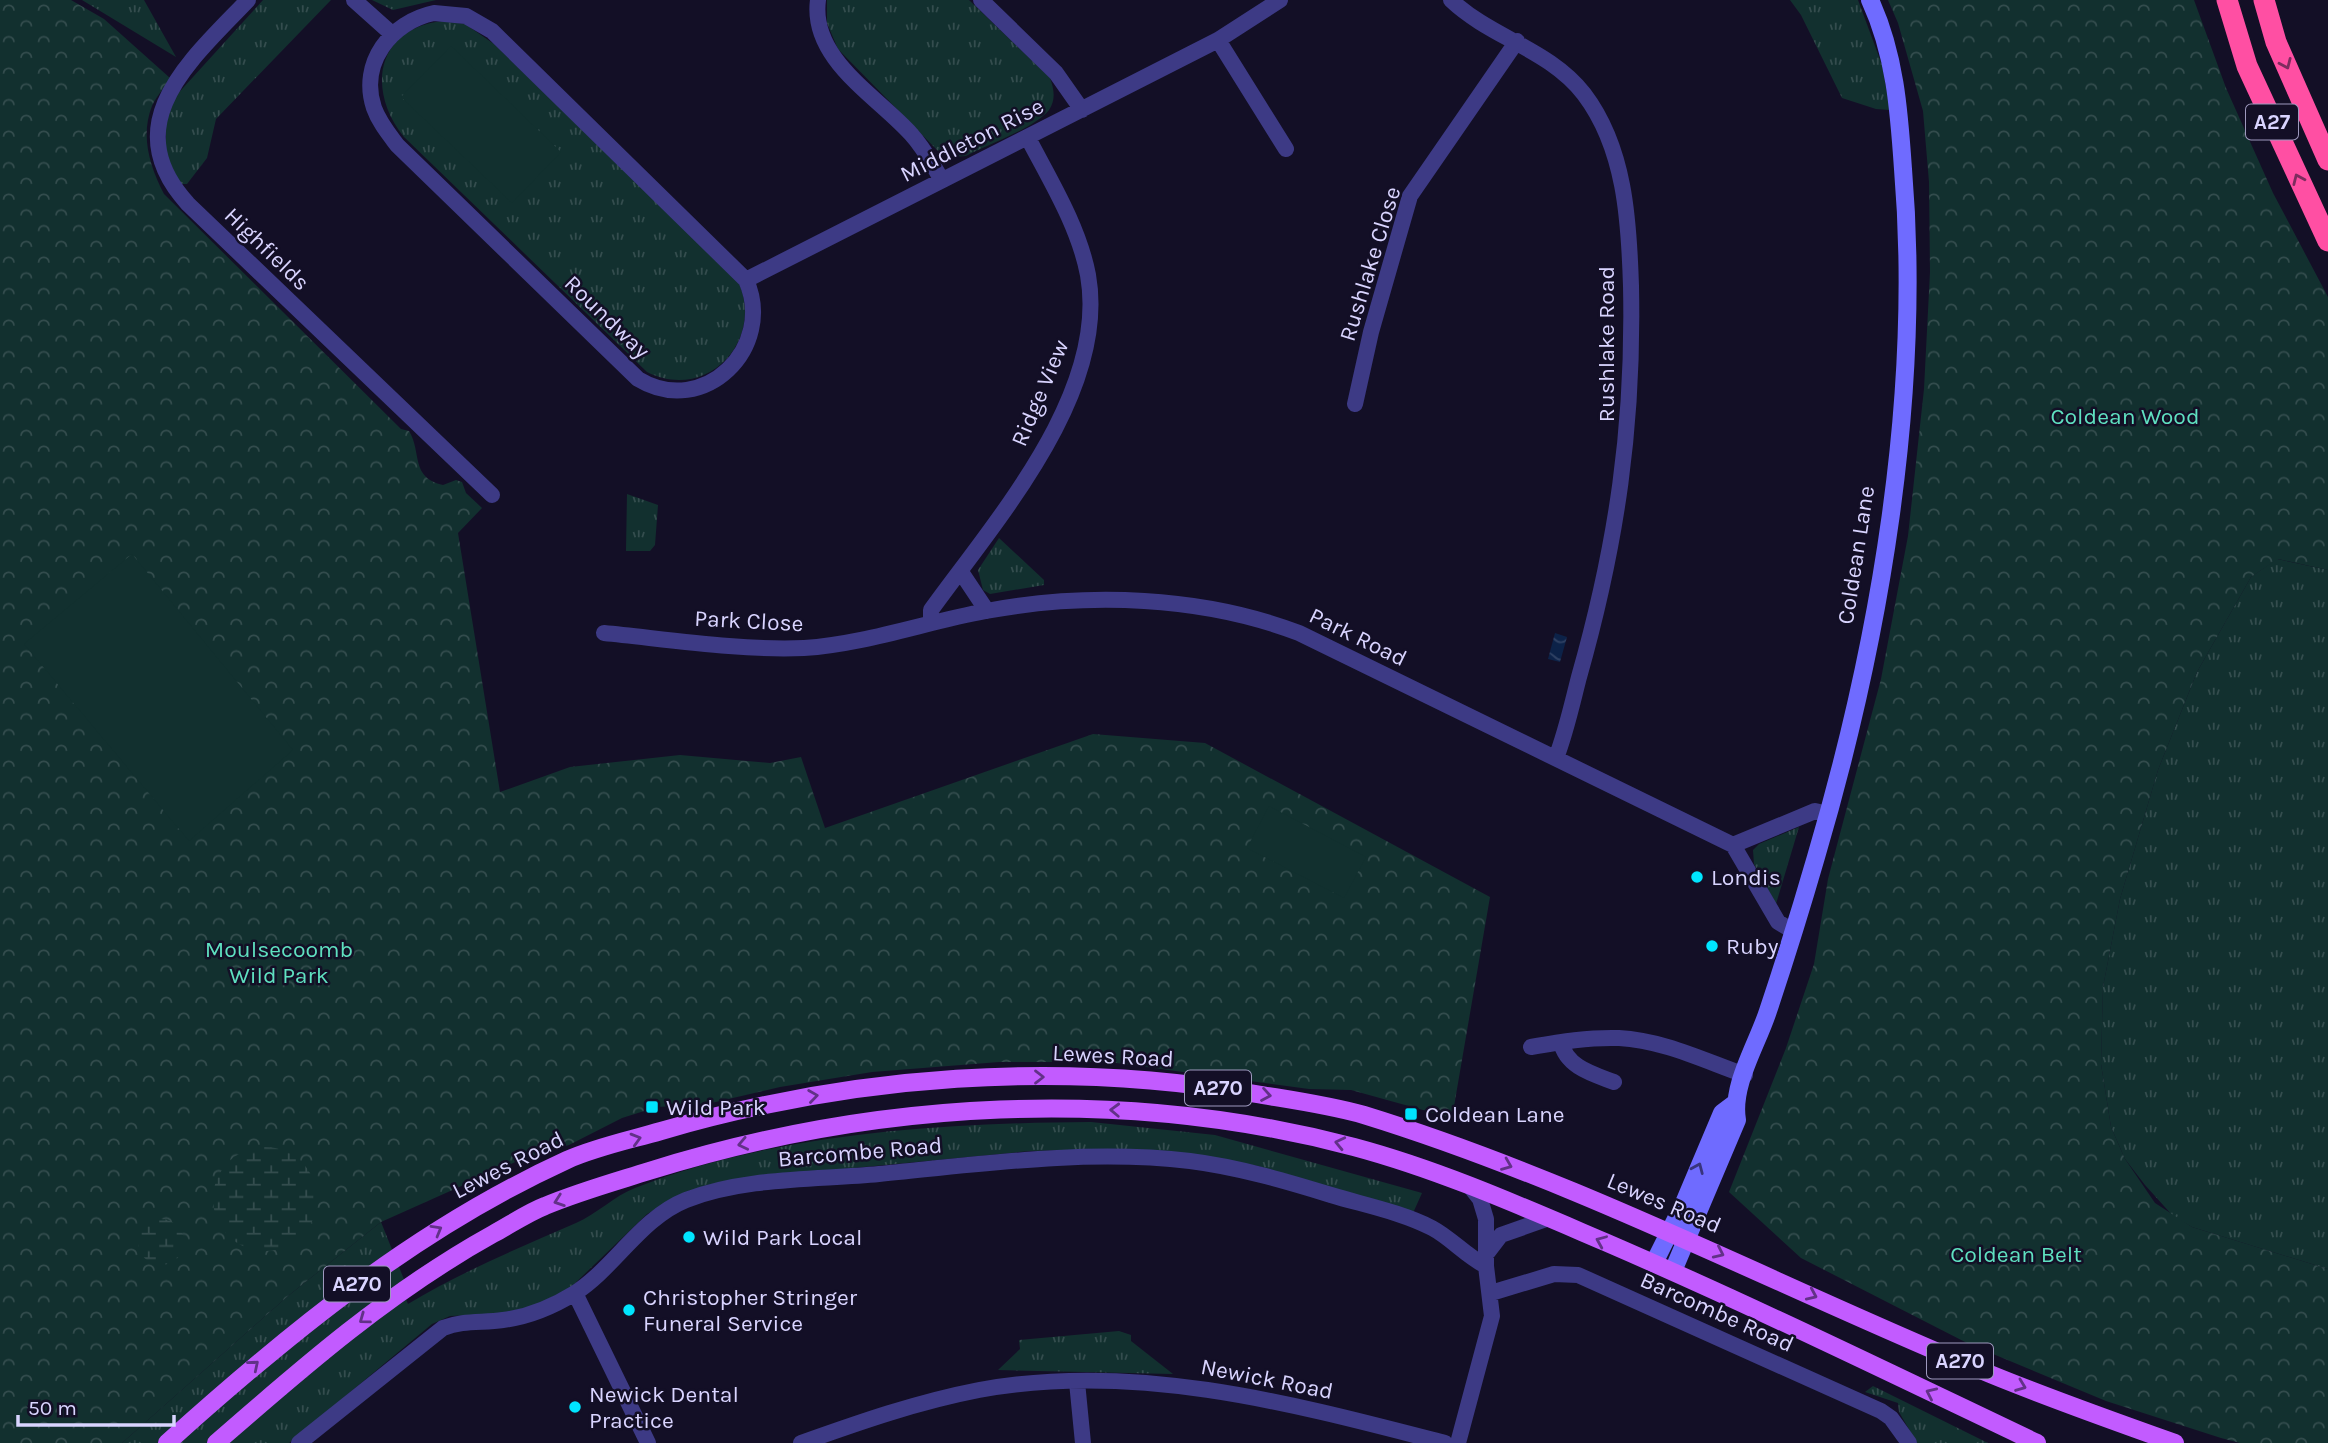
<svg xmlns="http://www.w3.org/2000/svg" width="2328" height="1443" font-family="Karla,sans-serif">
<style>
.grass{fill:url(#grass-tufts)}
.forest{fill:url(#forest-crowns)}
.wetland{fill:url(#wetland-marsh)}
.pitch{fill:#12302f}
.water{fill:url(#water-waves)}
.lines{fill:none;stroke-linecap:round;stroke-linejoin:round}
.street{stroke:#3d3a85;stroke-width:16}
.secondary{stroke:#6f6bff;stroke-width:18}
.primary{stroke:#c25bff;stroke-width:18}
.highway{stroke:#ff4fa3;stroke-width:21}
.oneway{stroke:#7d2c5e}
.oneway2{stroke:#623188}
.oneway3{stroke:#38347d}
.poi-dot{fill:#00e5ff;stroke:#130f26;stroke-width:2.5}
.labels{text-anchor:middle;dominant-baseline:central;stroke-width:5;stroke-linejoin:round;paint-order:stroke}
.shield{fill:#130f26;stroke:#9e99be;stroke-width:2}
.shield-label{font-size:21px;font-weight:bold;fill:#d9d4ff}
.street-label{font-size:23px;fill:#d9d4ff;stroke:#130f26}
.park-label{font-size:23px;fill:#5fe0c0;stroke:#130f26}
.poi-label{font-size:23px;fill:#d9d4ff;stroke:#130f26;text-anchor:start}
</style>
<defs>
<pattern id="grass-tufts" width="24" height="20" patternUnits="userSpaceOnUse" patternTransform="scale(1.75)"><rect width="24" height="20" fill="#12302f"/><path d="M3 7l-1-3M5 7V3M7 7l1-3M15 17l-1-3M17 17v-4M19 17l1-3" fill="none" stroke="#344d4e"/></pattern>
<pattern id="forest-crowns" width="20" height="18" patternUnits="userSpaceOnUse" patternTransform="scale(1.75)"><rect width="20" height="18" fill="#12302f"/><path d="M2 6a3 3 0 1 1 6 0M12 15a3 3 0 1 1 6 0" fill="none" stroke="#344d4e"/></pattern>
<pattern id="wetland-marsh" width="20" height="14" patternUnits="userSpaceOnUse" patternTransform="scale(1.75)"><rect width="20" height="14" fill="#12302f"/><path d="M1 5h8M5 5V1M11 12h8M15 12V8" fill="none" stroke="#344d4e"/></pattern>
<pattern id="water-waves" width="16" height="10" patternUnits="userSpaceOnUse" patternTransform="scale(1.75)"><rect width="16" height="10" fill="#0c2248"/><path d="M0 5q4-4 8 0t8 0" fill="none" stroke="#2f4163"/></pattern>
</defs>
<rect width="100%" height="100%" fill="#130f26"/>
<path class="grass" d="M 82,0 L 144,0 L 176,57 Z
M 263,0 L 331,0 L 216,119 L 207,158 L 187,184 L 179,184 L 166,155 L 166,125 L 173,99 Z
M 372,0 L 436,0 L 393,10 Z
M 827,0 L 969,0 L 1050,78 C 1054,89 1056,100 1049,110 C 1035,128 986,145 966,156 L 954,157 L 940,153 L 838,49 L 827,23 Z
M 1790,0 L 1858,0 L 1882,65 L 1890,110 L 1876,109 L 1842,98 L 1801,15 Z
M 443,21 L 465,24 L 494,44 L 739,283 C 764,342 706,402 647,372 L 404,137 C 366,90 376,28 443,21 Z
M 627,494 L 658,505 L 655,545 L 650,551 L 626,551 Z
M 999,538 L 1044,580 L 1044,585 L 990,594 L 983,590 L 978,570 Z
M 2277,559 L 2328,570 L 2328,1269 L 2192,1227 L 2173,1216 L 2145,1185 L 2125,1159 L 2111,1127 L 2101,1064 L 2103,987 L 2120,899 L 2158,770 L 2197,672 L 2251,577 Z
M 1799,827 L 1776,904 L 1754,864 L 1753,850 L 1759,844 Z
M 1091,1122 L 1215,1135 L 1422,1193 L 1413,1213 L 1258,1166 L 1172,1152 L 1123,1149 L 1030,1151 L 759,1177 L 711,1185 L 688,1191 L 647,1214 L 570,1288 L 534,1306 L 498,1314 L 450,1316 L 432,1324 L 289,1443 L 122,1443 L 288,1296 L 381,1222 L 405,1282 L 400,1286 L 408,1304 C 461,1272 519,1248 576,1223 C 597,1214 614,1196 635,1188 C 773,1133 944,1123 1091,1122 Z
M 1119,1331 L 1131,1335 L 1131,1341 L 1173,1374 L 998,1370 L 1020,1349 L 1019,1340 Z
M 1873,1386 L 1988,1443 L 1917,1443 L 1899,1412 L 1898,1403 L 1865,1392 Z"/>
<path class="forest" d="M 0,0 L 71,0 L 104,19 L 170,78 C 165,87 156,97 152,106 C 140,136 150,167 164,194 L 401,429 L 409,431 C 422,452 410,478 443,485 L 456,480 L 462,482 L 466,493 L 482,508 L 458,533 L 500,792 L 570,767 L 680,755 L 770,763 L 801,757 L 825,828 L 1093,734 L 1205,743 L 1490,897 L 1452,1118 L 1351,1090 L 1309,1089 L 1109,1062 L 999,1062 L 872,1072 L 780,1087 L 707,1104 L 657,1107 L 622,1118 L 569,1145 L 522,1159 L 381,1222 L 288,1296 L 122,1443 L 0,1443 Z
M 1888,0 L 2194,0 L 2226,88 L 2273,193 L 2328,297 L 2328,570 L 2278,559 L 2251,577 L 2197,672 L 2158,770 L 2120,899 L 2103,987 L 2101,1064 L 2111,1127 L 2125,1159 L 2155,1203 L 2192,1227 L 2328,1269 L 2328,1443 L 2240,1443 L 2221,1438 L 2106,1401 L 1969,1344 L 1801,1258 L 1729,1192 L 1786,1048 L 1814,964 L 1828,879 L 1881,679 L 1908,536 L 1924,389 L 1930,272 L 1929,182 L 1923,111 L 1898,23 Z"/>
<path class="wetland" d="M213 1199a52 52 0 1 1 104 0a52 52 0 1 1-104 0Z
M138 1242a23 23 0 1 1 46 0a23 23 0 1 1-46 0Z"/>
<path class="pitch" d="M 451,46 L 561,152 L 512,203 L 401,97 Z
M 132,554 L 293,750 L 189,841 L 24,644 Z
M 1269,806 L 1366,857 L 1344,898 L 1247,848 Z"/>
<path class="water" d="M 1555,633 L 1567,637 L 1560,662 L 1548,659 Z"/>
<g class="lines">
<path class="street" d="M 248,0 C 192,59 114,123 188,204 L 492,495
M 354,0 L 392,34
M 818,0 C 810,59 877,96 911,134 C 924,148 932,164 942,180
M 981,0 L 1056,73 L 1082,110
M 1451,0 C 1491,38 1549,49 1584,94 C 1625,148 1629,220 1631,286 C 1634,425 1617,543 1579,677 C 1572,704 1566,732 1556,758
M 434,13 L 466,16 L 492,31 L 746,280 C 776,347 704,419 638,379 L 397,145 C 388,133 379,122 374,108 C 359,63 391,22 434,13 Z
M 1218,40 L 1286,149
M 746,280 L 1218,40 L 1280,0
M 1355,404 L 1371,332 L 1410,196 L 1517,41
M 961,572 L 987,611
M 931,623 L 931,610 C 996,520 1109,393 1088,275 C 1079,227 1050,180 1028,138
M 604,633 C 665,639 744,651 804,648 C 865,644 926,622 986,611 C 1088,592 1202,596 1299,633 L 1733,845 L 1778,922 L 1793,931
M 1733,845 L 1815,811 L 1828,814
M 1561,1042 C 1566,1067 1593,1074 1614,1082
M 1531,1047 C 1560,1042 1589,1037 1619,1038 C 1662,1040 1705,1061 1745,1075
M 1488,1252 L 1501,1235 L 1549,1218
M 575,1293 L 648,1443
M 1491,1293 L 1554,1274 L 1578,1275 L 1881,1411 L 1891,1418 L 1909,1443
M 1077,1382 L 1083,1443
M 299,1443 L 443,1328 C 463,1320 482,1323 503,1320 C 528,1317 554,1306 575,1293 C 615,1267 641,1218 686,1200 C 745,1177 816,1180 879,1174 C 981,1164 1087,1149 1190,1161 C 1238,1167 1285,1181 1331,1195 C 1364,1205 1401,1212 1432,1228 C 1451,1238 1466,1256 1486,1266
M 801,1443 C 860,1422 917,1402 979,1390 C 1136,1361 1294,1404 1445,1443
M 1458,1443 L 1492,1316 L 1486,1266 L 1486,1219 L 1480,1199 L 1469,1185"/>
<path class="secondary" d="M 1654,1263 L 1684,1203 L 1722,1113 L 1734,1104
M 1673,1271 L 1737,1120 C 1731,1085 1757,1045 1768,1011 C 1785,960 1801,909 1816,857 C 1880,640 1922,395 1903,169 C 1899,110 1895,54 1870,0"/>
<path class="primary" d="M 167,1443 C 289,1333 416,1229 567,1160 C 596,1147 630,1140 661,1131 C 853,1075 1059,1060 1256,1094 C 1292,1100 1329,1105 1364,1115 C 1581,1182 1781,1288 1990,1374 C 2051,1399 2113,1421 2175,1443
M 216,1443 C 303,1367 390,1291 493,1234 C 510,1225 527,1213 545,1206 C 578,1192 614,1182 649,1171 C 876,1100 1123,1086 1354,1147 C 1440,1170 1523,1207 1605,1242 C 1751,1305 1894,1375 2037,1443"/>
<path class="highway" d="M 2227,0 L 2247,66 L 2328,241
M 2264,0 L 2276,42 L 2328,160"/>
</g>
<defs><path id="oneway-chevron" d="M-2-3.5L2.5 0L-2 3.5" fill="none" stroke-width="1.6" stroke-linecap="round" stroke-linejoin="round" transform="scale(1.75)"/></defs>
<g class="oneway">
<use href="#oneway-chevron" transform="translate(2286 64) rotate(66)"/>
<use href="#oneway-chevron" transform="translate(2298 179) rotate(-114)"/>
</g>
<g class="oneway2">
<use href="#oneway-chevron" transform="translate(1039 1077)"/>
<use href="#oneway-chevron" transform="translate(1266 1095) rotate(10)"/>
<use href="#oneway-chevron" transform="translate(813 1096) rotate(-8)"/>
<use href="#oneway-chevron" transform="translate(1115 1110) rotate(-178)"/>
<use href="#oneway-chevron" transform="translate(636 1139) rotate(-16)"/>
<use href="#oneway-chevron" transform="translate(1340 1143) rotate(-167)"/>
<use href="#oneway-chevron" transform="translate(743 1144) rotate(168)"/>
<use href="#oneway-chevron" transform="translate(1507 1165) rotate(22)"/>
<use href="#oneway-chevron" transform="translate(559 1201) rotate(161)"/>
<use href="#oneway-chevron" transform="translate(437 1230) rotate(-30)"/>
<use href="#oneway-chevron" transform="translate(1601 1241) rotate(-157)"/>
<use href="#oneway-chevron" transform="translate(1719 1253) rotate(25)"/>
<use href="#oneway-chevron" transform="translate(1812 1295) rotate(24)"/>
<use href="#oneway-chevron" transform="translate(364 1319) rotate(144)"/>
<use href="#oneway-chevron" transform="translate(254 1365) rotate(-40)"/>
<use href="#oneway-chevron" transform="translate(2021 1386) rotate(21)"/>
<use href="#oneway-chevron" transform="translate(1931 1393) rotate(-155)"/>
</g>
<use class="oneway3" href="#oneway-chevron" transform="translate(1698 1168) rotate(-67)"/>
<g class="poi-dot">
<circle cx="1697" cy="877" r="7"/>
<circle cx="1712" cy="946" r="7"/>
<rect x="645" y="1100" width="14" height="14" rx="3.5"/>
<rect x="1404" y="1107" width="14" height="14" rx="3.5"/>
<circle cx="689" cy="1237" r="7"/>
<circle cx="629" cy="1310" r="7"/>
<circle cx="575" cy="1407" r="7"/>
</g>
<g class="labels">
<g class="shield">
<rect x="2246" y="104.5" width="52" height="35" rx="5"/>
<rect x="1185" y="1070.5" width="66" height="35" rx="5"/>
<rect x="324" y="1266.5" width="66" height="35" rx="5"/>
<rect x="1927" y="1343.5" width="66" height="35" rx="5"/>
</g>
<g class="shield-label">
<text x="2272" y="122">A27</text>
<text x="1218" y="1088">A270</text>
<text x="357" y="1284">A270</text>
<text x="1960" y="1361">A270</text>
</g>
<g class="street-label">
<text transform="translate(972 140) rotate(-27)">Middleton Rise</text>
<text transform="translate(267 249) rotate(44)">Highfields</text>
<text transform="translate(1370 264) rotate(-73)">Rushlake Close</text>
<text transform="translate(607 317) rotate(44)">Roundway</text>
<text transform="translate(1606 344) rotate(-90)">Rushlake Road</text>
<text transform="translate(1040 393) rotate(-67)">Ridge View</text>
<text transform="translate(1856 555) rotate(-81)">Coldean Lane</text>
<text transform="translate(749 621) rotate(3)">Park Close</text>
<text transform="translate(1358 637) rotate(26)">Park Road</text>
<text transform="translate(1113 1056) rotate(3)">Lewes Road</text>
<text transform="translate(860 1152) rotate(-5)">Barcombe Road</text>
<text transform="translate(508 1165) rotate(-27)">Lewes Road</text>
<text transform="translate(1664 1203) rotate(23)">Lewes Road</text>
<text transform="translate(1717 1312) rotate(24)">Barcombe Road</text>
<text transform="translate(1267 1379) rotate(11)">Newick Road</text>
</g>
<g class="park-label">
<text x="2125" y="416">Coldean Wood</text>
<text x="279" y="949">Moulsecoomb<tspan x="279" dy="26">Wild Park</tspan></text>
<text x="2016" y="1254">Coldean Belt</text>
</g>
<g class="poi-label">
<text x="1711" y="877">Londis</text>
<text x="1726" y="946">Ruby</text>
<text x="666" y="1107">Wild Park</text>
<text x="1425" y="1114">Coldean Lane</text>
<text x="703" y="1237">Wild Park Local</text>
<text x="643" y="1297">Christopher Stringer<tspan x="643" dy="26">Funeral Service</tspan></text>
<text x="589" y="1394">Newick Dental<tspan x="589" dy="26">Practice</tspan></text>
</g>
</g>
<path d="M18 1415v10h156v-10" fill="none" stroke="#d9d4ff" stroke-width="3.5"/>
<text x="28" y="1415" font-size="21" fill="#d9d4ff" stroke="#130f26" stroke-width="5" paint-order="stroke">50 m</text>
</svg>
